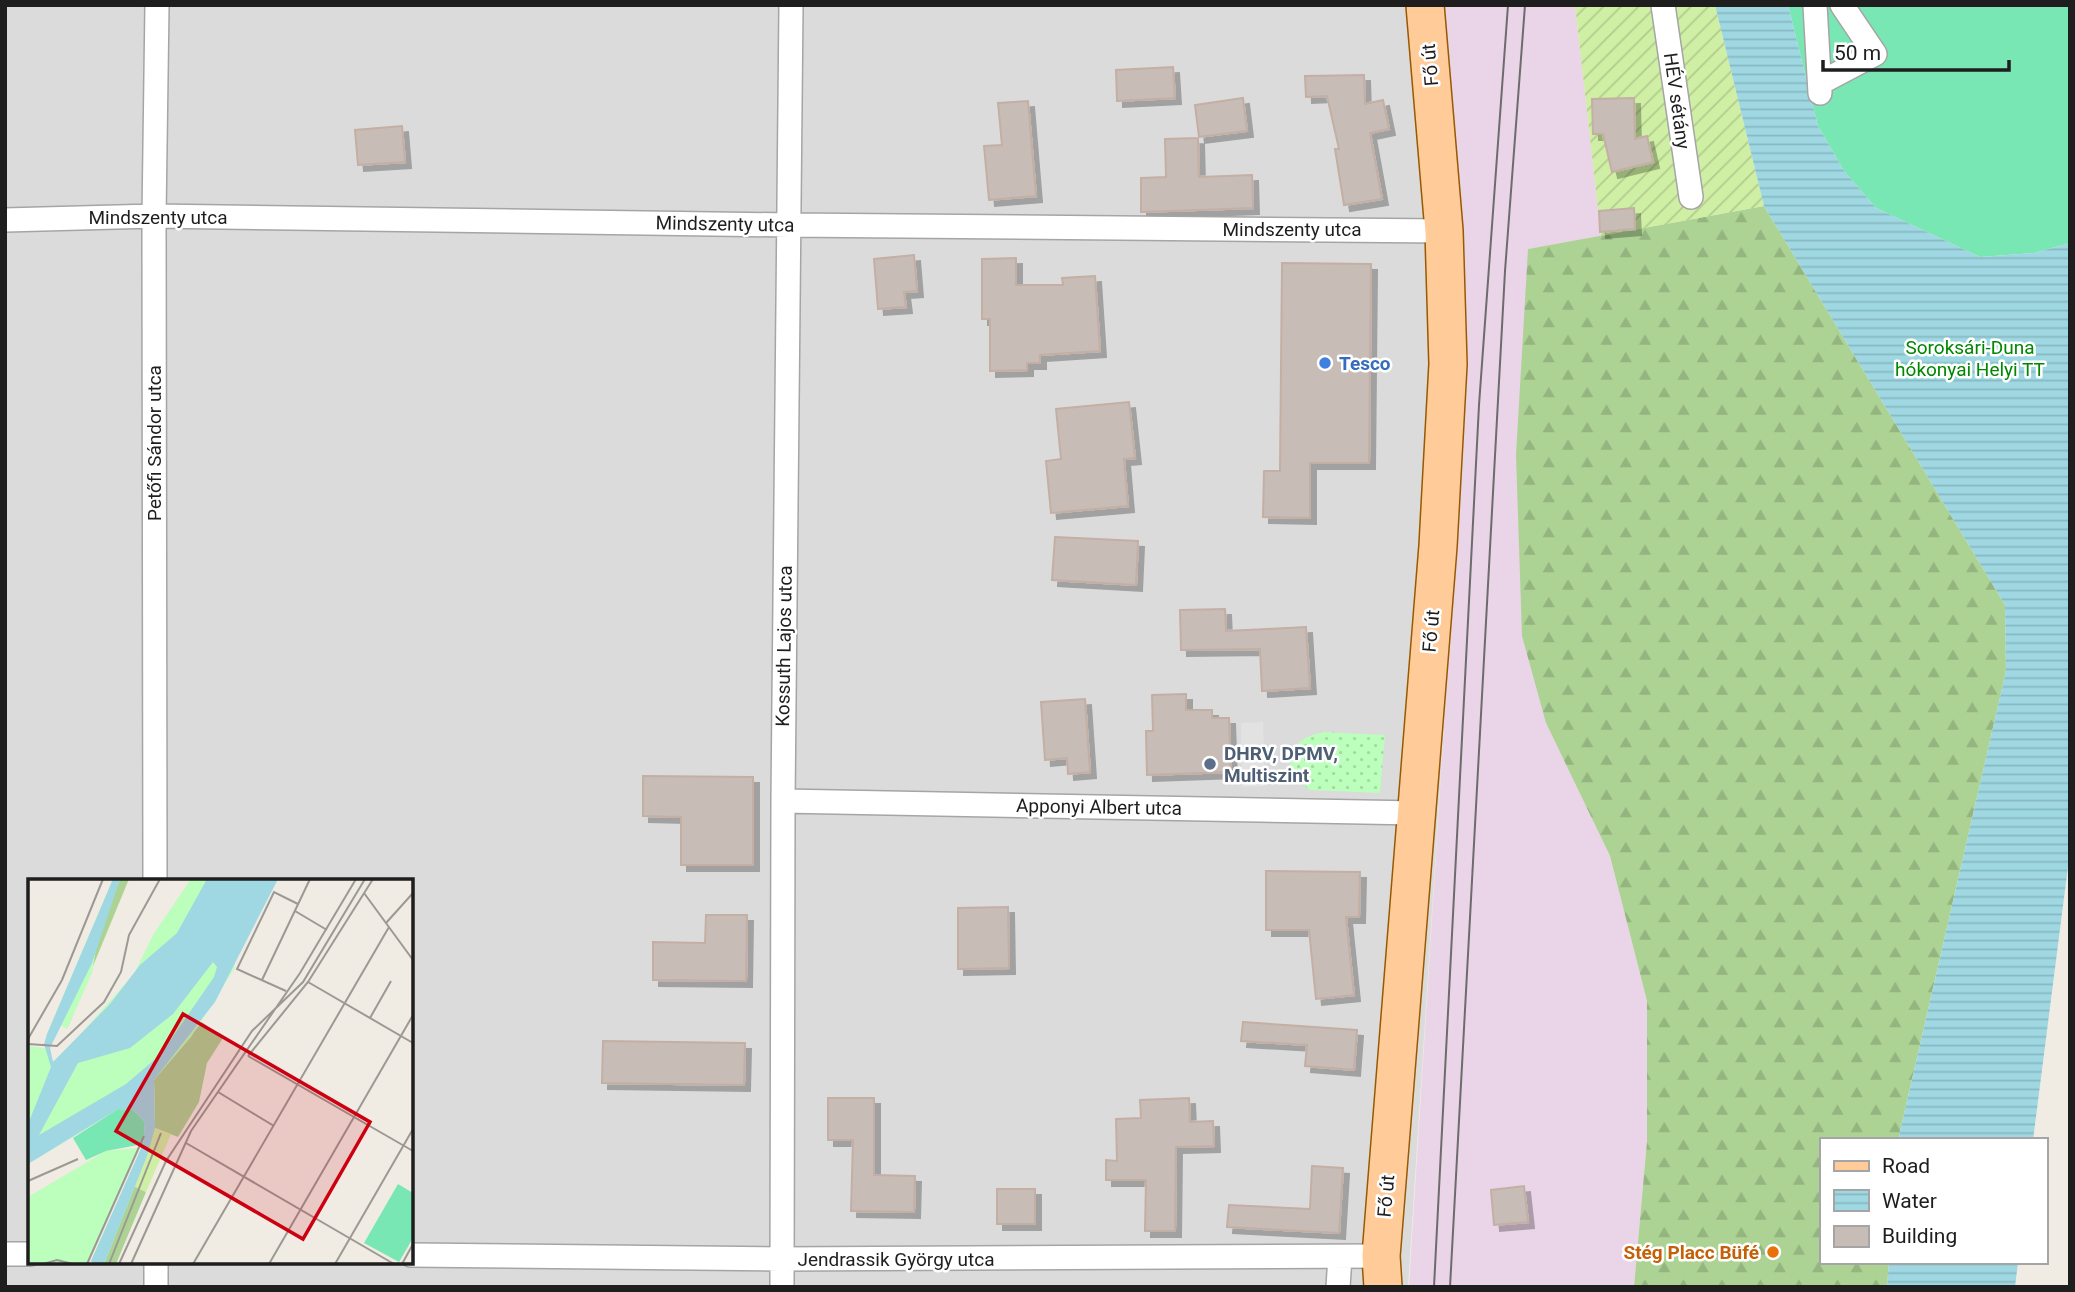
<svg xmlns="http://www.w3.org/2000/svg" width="2075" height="1292" font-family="Roboto,sans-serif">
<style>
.residential{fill:#dcdbdb;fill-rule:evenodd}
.industrial{fill:#ead4e7}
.forest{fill:url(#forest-firs)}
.park{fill:url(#park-dots)}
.garden{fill:url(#garden-furrows)}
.pitch{fill:#79e7b3}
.parking{fill:#e2e2e2}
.water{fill:url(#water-rules)}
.building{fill:#c8bcb6;stroke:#c3afa4;stroke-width:2;filter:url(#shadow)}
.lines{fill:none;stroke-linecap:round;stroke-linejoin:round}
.street-casing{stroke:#a5a5a5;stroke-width:26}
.primary-casing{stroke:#985900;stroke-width:40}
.street{stroke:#fff;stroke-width:23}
.primary{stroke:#ffcb99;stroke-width:37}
.tram{stroke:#6c6c6c;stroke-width:2}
.shop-dot{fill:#3f7fe0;stroke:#fff;stroke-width:2.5}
.service-dot{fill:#5c6f8a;stroke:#fff;stroke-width:2.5}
.food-dot{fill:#e8710a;stroke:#fff;stroke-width:2.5}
.labels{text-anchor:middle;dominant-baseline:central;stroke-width:5;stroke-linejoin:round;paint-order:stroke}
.street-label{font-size:19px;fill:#1e1e1e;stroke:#fff}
.park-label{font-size:19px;fill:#018701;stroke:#fff}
.shop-label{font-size:19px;font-weight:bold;fill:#366cbe;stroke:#fff;text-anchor:start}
.service-label{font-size:19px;font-weight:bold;fill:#4e5e75;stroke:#fff;text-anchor:start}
.food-label{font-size:19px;font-weight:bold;fill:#c56008;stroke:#fff;text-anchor:end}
.inset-road{fill:none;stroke:#9c9994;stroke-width:2}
.view{fill:#c01;fill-opacity:0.15;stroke:#c01;stroke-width:3.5}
.inset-edge{fill:none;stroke:#1e1e1e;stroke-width:3.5}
</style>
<defs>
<pattern id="forest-firs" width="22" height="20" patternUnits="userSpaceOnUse" patternTransform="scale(1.75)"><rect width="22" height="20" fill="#acd394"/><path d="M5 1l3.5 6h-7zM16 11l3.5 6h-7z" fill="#94b57f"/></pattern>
<pattern id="park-dots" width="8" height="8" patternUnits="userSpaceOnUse" patternTransform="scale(1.75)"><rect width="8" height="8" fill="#bcfebb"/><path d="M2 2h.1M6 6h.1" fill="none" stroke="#a1d9a0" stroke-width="1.8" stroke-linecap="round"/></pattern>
<pattern id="garden-furrows" width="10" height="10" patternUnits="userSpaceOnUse" patternTransform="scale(1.75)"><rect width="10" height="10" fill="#cfefa4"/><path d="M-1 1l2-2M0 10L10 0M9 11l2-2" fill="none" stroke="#b1cc8d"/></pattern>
<pattern id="water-rules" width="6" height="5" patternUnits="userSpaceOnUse" patternTransform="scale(1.75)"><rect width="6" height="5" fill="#9fd8e2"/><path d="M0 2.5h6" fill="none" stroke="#88b9c1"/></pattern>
<filter id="shadow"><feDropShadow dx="6" dy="6" stdDeviation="0" flood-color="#0004"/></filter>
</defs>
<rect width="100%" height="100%" fill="#f0ebe3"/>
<path class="residential" d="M 5,5 L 1439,5 L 1461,192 L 1456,534 L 1408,1287 L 5,1287 ZM 30,881 L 411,881 L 411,1262 L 30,1262 Z"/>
<path class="industrial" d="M 1439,5 L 1575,5 L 1601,236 L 1528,249 L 1546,723 L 1610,856 L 1647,1001 L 1647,1141 L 1634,1287 L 1409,1287 L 1456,534 L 1461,192 Z"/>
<path class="forest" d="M 1764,206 L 2005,605 L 2006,671 L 1898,1140 L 1821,1140 L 1821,1262 L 1889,1262 L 1887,1287 L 1634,1287 L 1647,1141 L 1647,1001 L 1610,856 L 1546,723 L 1522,636 L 1516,455 L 1528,249 Z"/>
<path class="park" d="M 1324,732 L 1385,735 L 1380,793 L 1311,790 C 1277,772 1287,737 1324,732 Z"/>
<path class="garden" d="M 1575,5 L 1715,5 L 1764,206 L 1601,236 Z"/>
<path class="pitch" d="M 1788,5 L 2070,5 L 2070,243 L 2034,253 L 1980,257 L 1876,208 L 1844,171 L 1818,126 Z"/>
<path class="parking" d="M 1263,722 L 1265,786 L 1242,787 L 1241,723 Z"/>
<path class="water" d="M 1715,5 L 1788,5 L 1818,126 L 1844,171 L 1876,208 L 1980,257 L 2034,253 L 2070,243 L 2070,851 L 2033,1140 L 1898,1140 L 2006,671 L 2005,605 L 1764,206 Z
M 1889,1262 L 2018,1262 L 2015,1287 L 1887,1287 Z"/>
<path class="building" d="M 1173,67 L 1175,98 L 1117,101 L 1116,70 Z
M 1364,75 L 1365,104 L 1383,100 L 1389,129 L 1370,133 L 1382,199 L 1344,205 L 1335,149 L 1339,149 L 1327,96 L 1306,97 L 1305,76 Z
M 1243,98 L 1247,131 L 1199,137 L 1195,105 Z
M 1634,98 L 1635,139 L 1647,136 L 1653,162 L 1612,172 L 1603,134 L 1593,134 L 1592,99 Z
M 1028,101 L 1036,196 L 989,200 L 984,146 L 1002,145 L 998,103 Z
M 402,126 L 405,162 L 358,165 L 355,130 Z
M 1198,138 L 1199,177 L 1252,175 L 1253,208 L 1141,212 L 1141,178 L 1166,177 L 1165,139 Z
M 1634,208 L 1635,229 L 1600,232 L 1599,211 Z
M 914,255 L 917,291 L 904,292 L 906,307 L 878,309 L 874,259 Z
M 1016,258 L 1016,285 L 1063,285 L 1062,278 L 1095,276 L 1100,351 L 1040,355 L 1040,363 L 1027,363 L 1027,370 L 990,371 L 990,319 L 982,319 L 982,259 Z
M 1282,263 L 1371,264 L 1369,463 L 1310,463 L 1310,518 L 1263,517 L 1264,471 L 1280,471 Z
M 1129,402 L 1135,458 L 1124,459 L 1128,506 L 1051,513 L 1046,461 L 1061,459 L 1056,409 Z
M 1055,537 L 1138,541 L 1136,585 L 1052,580 Z
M 1225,609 L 1226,631 L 1306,627 L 1310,688 L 1262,691 L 1260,649 L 1181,650 L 1180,610 Z
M 1186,694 L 1186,710 L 1212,710 L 1212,718 L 1229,718 L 1231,772 L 1147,775 L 1146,731 L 1153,731 L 1152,695 Z
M 1085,699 L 1090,772 L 1068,774 L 1067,758 L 1045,760 L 1041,702 Z
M 643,776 L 753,777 L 753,865 L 681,865 L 681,817 L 643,816 Z
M 1266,871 L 1360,872 L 1359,917 L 1346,917 L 1354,995 L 1316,999 L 1309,930 L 1266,930 Z
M 1008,907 L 1009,968 L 958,969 L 958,908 Z
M 706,915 L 747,915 L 746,981 L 653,980 L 653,942 L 705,943 Z
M 1243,1022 L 1357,1030 L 1354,1070 L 1305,1066 L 1307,1045 L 1241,1041 Z
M 603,1041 L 745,1043 L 744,1085 L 602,1083 Z
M 828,1098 L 874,1098 L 874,1175 L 915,1176 L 914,1212 L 851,1211 L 853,1140 L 828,1140 Z
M 1189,1098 L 1190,1122 L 1213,1121 L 1214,1146 L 1176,1147 L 1175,1231 L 1145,1231 L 1146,1180 L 1106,1180 L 1106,1160 L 1117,1161 L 1116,1119 L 1141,1118 L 1140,1100 Z
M 1312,1166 L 1343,1168 L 1339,1233 L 1227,1227 L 1229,1205 L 1310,1209 Z
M 1524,1186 L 1528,1222 L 1494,1225 L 1491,1190 Z
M 997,1189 L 1035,1189 L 1035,1224 L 997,1224 Z"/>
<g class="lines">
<g class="street-casing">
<path id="street" d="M 1663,5 L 1691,197
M 1815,5 L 1820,93
M 1820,83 L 1875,54 L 1842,5
M 5,220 L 154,216 L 789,225 L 1444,231
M 783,801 L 1416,813
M 155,881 L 154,216 L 157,5
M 5,1254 L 30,1254
M 411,1255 L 781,1259 L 1381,1256
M 156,1262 L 156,1287
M 782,1287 L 783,801 L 791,5
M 1338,1287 L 1340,1257"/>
</g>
<g class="primary-casing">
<path id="primary" d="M 1383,1287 L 1381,1256 L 1438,546 L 1448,364 L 1444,231 L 1425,5"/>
</g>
<use href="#street" class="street"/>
<use href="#primary" class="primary"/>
<path class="tram" d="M 1434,1287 L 1479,405 L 1508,5
M 1450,1287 L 1505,271 L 1525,5"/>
</g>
<circle class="shop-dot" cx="1325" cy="363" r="7"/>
<circle class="service-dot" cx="1210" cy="764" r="7"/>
<circle class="food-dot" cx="1773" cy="1252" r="7"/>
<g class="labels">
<g class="street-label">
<text transform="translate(1430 65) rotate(-95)">Fő út</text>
<text transform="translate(1677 101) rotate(82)">HÉV sétány</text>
<text x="158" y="217">Mindszenty utca</text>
<text transform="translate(725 224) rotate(1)">Mindszenty utca</text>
<text x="1292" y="229">Mindszenty utca</text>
<text transform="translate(154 443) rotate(-90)">Petőfi Sándor utca</text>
<text transform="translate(1431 631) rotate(-85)">Fő út</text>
<text transform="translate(784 646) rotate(-89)">Kossuth Lajos utca</text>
<text transform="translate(1099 807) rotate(1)">Apponyi Albert utca</text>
<text transform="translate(1386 1196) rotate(-85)">Fő út</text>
<text x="896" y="1259">Jendrassik György utca</text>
</g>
<g class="park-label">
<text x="1970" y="347">Soroksári-Duna<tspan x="1970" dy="22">hókonyai Helyi TT</tspan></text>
</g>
<g class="shop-label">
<text x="1339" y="363">Tesco</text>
</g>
<g class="service-label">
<text x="1224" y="753">DHRV, DPMV,<tspan x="1224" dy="22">Multiszint</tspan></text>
</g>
<g class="food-label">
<text x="1759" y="1252">Stég Placc Büfé</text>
</g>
</g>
<g transform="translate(28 879)">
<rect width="385" height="385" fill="#f0ebe3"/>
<path d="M 92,0 L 101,0 L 39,150 L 70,57 ZM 174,143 L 195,159 L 179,184 L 171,223 L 150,258 L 127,249 L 126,201 ZM 106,307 L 118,313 L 88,385 L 76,385 Z" fill="#acd394"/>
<path d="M 85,0 L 92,0 L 70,57 L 64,94 L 39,150 L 32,146 L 23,165 L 19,155 ZM 163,0 L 222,0 L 206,90 L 163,158 L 126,201 L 127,249 L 119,277 L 76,385 L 66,385 L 63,382 L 115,265 L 117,243 L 105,231 L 79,237 L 0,285 L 0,167 L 22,170 L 22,180 L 28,183 L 106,95 L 125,56 ZM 110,269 L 59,385 L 0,385 L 0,318 L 78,272 Z" fill="#bcfebb"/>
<path d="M 127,249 L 143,255 L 118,313 L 106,307 Z" fill="#cfefa4"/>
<path d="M 90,230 L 105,231 L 117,243 L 115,265 L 78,272 L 58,281 L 45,259 ZM 370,305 L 385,314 L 385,359 L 371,383 L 336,364 Z" fill="#79e7b3"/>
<path d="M 85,0 L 92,0 L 64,84 L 22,169 L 25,183 L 82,125 L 112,86 L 149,54 L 179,0 L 250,0 L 187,123 L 126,201 L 127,249 L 119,277 L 76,385 L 66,385 L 63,382 L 115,265 L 117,243 L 105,231 L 90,230 L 0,285 L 0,245 L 23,188 L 16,165 L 19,155 ZM 185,83 L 189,88 L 186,98 L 133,175 L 98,205 L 11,256 L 50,184 L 102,169 L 145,135 Z" fill="#9fd8e2" fill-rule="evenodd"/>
<path class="inset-road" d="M 336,14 L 385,81M 267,32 L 299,51M 358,44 L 385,14M 234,101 L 282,0M 280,103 L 385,164M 258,112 L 209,90 L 246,13 L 270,25M 342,139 L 363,102M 0,160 L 34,101 L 75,0M 0,165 L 29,167 L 76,123 L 93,93 L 101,56 L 132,0M 220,177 L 280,103 L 345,0M 220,177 L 385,272M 190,213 L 246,247M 158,264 L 366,385M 0,302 L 50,280M 15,385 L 29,381 L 45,385M 59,385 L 116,257M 81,385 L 133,254M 91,385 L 138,282 L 224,152 L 275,103 L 337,0M 103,385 L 163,252 L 272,94 L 328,0M 165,385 L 361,48M 241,385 L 385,136M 307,385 L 385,250M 374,385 L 385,365"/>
<path class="view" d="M 155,135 L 342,243 L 275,360 L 88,252 Z"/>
<rect width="385" height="385" class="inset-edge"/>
</g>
<rect width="2075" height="1292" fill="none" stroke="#1e1e1e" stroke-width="14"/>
<rect x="1820" y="1138" width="228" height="126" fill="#ffffff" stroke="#a5a5a5" stroke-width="2"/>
<rect x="1834" y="1161" width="35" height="10" fill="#ffcb99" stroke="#a5a5a5" stroke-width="2"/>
<text x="1882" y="1173" font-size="21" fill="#1e1e1e">Road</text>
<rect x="1834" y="1190" width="35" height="21" fill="url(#water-rules)" stroke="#a5a5a5" stroke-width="2"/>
<text x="1882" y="1208" font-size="21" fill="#1e1e1e">Water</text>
<rect x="1834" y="1226" width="35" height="21" fill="#c8bcb6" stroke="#a5a5a5" stroke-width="2"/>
<text x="1882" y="1243" font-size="21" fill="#1e1e1e">Building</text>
<path d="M1823 60v10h186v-10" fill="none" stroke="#1e1e1e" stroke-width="3.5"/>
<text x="1834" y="60" font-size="21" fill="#1e1e1e" stroke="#ffffff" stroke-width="5" paint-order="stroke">50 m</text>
</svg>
